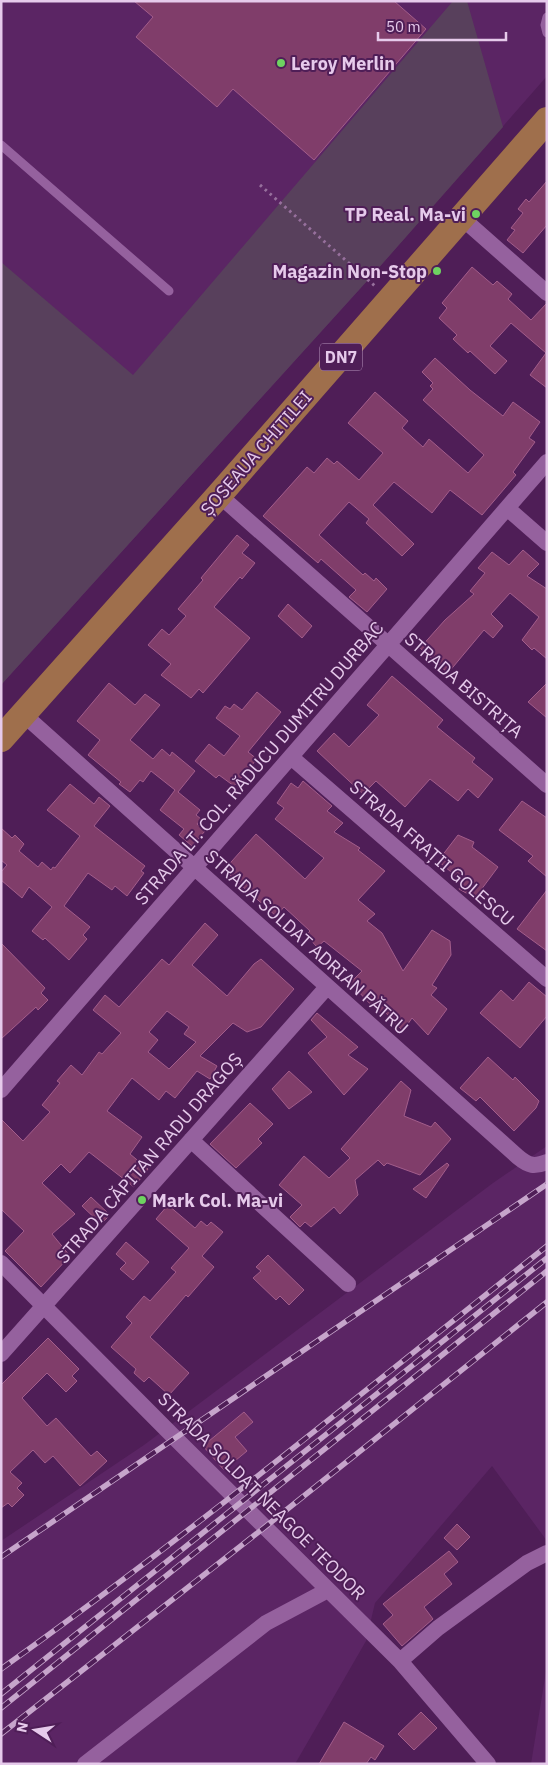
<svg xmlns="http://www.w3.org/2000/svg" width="548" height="1765" font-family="'IBM Plex Sans',sans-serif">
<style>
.built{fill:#5b2564}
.green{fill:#58405c}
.building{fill:#803d6a;stroke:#a35d8b;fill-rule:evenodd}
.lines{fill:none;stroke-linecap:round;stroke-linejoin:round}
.path{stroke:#97709d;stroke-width:3;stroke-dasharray:2.5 4;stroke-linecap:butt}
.lane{stroke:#95619e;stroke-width:9}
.street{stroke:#95619e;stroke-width:16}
.primary{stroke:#9f6f4c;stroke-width:26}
.rail-casing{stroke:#c6a5cb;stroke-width:5.5}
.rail{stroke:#4f1e57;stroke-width:4;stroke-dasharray:11;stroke-linecap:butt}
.poi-dot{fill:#6ed361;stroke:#4f1e57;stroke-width:2}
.labels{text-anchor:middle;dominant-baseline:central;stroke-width:4;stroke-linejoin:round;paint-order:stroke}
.shield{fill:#4f1e57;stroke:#b996bf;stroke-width:1}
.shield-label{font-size:16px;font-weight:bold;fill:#e6caeb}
.poi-label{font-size:18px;font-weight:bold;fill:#e6caeb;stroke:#4f1e57;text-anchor:start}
.street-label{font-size:18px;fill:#e6caeb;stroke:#4f1e57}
</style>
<rect width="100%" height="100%" fill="#4f1e57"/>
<path class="built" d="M 1,1 L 547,1 L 547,76 L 368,280 L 1,685 Z
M 547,1146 L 547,1541 L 492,1466 L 375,1603 L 366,1641 L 295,1764 L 1,1764 L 1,1541 L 144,1445 L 493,1183 Z
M 547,1665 L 547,1764 L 531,1764 Z"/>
<path class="green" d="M 453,1 L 467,1 L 503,127 L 368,280 L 1,685 L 1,262 L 133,375 Z"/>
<path class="building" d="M 134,1 L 394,1 L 426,29 L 314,160 L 233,89 L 217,107 L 136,37 L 153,17 Z
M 547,181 L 547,225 L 523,253 L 507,240 L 515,230 L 511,228 L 523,213 L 518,209 L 526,199 L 529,202 Z
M 472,267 L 493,285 L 497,281 L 512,294 L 508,299 L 531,320 L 547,303 L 547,388 L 530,375 L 546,353 L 511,323 L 490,346 L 507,361 L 495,374 L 470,351 L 468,353 L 453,339 L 457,335 L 439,318 L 447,308 L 442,303 Z
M 435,358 L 470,390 L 503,416 L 513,402 L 540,422 L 529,438 L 535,442 L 513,472 L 516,475 L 482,515 L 450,490 L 432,513 L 394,482 L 373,505 L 414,544 L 402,556 L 366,523 L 369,519 L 349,502 L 319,535 L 363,575 L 365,573 L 374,581 L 376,578 L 387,589 L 367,612 L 349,597 L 356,590 L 321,559 L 318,563 L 263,516 L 307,467 L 314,473 L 327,458 L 334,464 L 337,461 L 359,480 L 383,453 L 348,423 L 375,392 L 408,421 L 402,428 L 423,447 L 429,439 L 468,473 L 484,455 L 423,400 L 433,389 L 430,386 L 433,383 L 422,372 Z
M 237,535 L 249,545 L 242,553 L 255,563 L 242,579 L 240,577 L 214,607 L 250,638 L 203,693 L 199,689 L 191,698 L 161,675 L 171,664 L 148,645 L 162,629 L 169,635 L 186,616 L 178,609 L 203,580 L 201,578 Z
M 523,550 L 539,564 L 527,576 L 547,589 L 547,659 L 534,648 L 532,650 L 522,640 L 539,617 L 510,593 L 491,614 L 503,626 L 493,638 L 484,630 L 448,673 L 420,648 L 445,620 L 474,594 L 470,591 L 485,573 L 478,568 L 492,552 L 509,565 Z
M 288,604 L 312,626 L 302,638 L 278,616 Z
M 392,676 L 443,720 L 437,727 L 475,758 L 472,762 L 493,779 L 478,798 L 468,789 L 458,801 L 430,779 L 405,807 L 376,781 L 363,794 L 317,751 L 334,733 L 349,747 L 379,715 L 367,705 Z
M 109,683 L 135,705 L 145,694 L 160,705 L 130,740 L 153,759 L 162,749 L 170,756 L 172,752 L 195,771 L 178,792 L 200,810 L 196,815 L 201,819 L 197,824 L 205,831 L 192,846 L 179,835 L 184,829 L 160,810 L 175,790 L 151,771 L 143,782 L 140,780 L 130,792 L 119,784 L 121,782 L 88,755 L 100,740 L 77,721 Z
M 547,683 L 547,718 L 528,702 Z
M 257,692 L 281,712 L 248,752 L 257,759 L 234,786 L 219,775 L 216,778 L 195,761 L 209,744 L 224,756 L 240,736 L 216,718 L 225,706 L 230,709 L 234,704 L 242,710 Z
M 303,781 L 332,806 L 327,811 L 343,823 L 334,832 L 360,848 L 358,850 L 385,871 L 358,900 L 375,914 L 367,921 L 382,933 L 403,971 L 432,930 L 450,941 L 451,955 L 432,985 L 437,988 L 431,995 L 447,1009 L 428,1035 L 412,1018 L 403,1031 L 384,1011 L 381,1015 L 350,983 L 362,971 L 324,941 L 317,947 L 306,935 L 310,931 L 284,907 L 276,916 L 224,870 L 256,834 L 305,879 L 324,858 L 275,819 L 284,808 L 277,803 L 291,783 L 298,788 Z
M 70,784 L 94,804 L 99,797 L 110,806 L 94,826 L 145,866 L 141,871 L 144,873 L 127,896 L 115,886 L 112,890 L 88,873 L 64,906 L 90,927 L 83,935 L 87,939 L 69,960 L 45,938 L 43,940 L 32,931 L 52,907 L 29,887 L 22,898 L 1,880 L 1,872 L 7,865 L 1,860 L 1,828 L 12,838 L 15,835 L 24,844 L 19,851 L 38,867 L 42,862 L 51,870 L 53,867 L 55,868 L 80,836 L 47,810 Z
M 522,801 L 547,818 L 547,877 L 528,861 L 533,856 L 499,830 Z
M 458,835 L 474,842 L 472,847 L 498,867 L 475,898 L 459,889 L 463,882 L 438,861 Z
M 547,890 L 547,951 L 517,929 Z
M 205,923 L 218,935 L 192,965 L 227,996 L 254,964 L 261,959 L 294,989 L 261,1027 L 247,1032 L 233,1023 L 200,1056 L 217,1066 L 210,1079 L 197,1071 L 175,1098 L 166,1091 L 159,1100 L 132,1078 L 107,1111 L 142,1137 L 130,1154 L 148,1169 L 134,1187 L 89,1152 L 70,1173 L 61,1164 L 42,1183 L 75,1214 L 52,1234 L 70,1256 L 41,1287 L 5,1251 L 24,1231 L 1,1209 L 1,1119 L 23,1141 L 50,1112 L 42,1105 L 60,1083 L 57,1081 L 71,1065 L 82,1075 L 99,1052 L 102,1054 L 121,1033 L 93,1010 L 105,995 L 119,1007 L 162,959 L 169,965 ZM 167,1011 L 189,1027 L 184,1034 L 196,1042 L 169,1069 L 148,1052 L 158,1040 L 149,1032 Z
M 1,943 L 45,988 L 41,993 L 48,1000 L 38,1010 L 36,1007 L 1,1039 Z
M 529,982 L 547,997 L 547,1016 L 520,1048 L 480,1013 L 501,990 L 513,1001 Z
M 317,1013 L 358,1047 L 348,1055 L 368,1069 L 344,1095 L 308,1053 L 327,1037 L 311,1020 Z
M 488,1057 L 513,1080 L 515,1077 L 539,1101 L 536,1108 L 514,1131 L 480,1097 L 476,1101 L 460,1088 Z
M 289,1071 L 312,1092 L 289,1109 L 272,1089 Z
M 401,1081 L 411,1090 L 404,1116 L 431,1127 L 435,1122 L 451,1139 L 420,1175 L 387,1163 L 384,1166 L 378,1160 L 355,1180 L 358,1195 L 340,1214 L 334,1207 L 311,1227 L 305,1222 L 300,1227 L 290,1217 L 302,1205 L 279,1185 L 304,1156 L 329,1178 L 350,1158 L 341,1149 Z
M 250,1103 L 273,1124 L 258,1139 L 262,1143 L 236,1168 L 210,1144 Z
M 447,1163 L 449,1165 L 426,1198 L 413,1189 Z
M 91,1197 L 110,1215 L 101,1224 L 82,1206 Z
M 168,1205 L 195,1228 L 201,1221 L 207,1226 L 211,1222 L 223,1232 L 202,1256 L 214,1267 L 188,1297 L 186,1295 L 150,1337 L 189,1373 L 169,1395 L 149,1377 L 144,1382 L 134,1373 L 136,1369 L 111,1347 L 132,1323 L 126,1317 L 144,1296 L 150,1301 L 176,1272 L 171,1268 L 189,1248 L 156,1219 Z
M 126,1242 L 149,1262 L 133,1280 L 120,1269 L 126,1263 L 116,1254 Z
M 268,1255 L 304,1290 L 289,1305 L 280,1296 L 276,1300 L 253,1278 L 261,1271 L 256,1267 Z
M 48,1338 L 79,1369 L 72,1376 L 77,1381 L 66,1392 L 47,1373 L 22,1398 L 47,1426 L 56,1418 L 91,1456 L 97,1451 L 107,1461 L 80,1486 L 53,1456 L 45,1463 L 33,1450 L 10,1472 L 22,1483 L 17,1488 L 24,1495 L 12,1507 L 8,1503 L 1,1508 L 1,1385 Z
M 244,1412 L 253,1422 L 235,1437 L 247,1451 L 224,1470 L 203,1446 Z
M 457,1524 L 470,1537 L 457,1550 L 444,1538 Z
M 449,1551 L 458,1562 L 444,1574 L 452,1584 L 424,1607 L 433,1619 L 402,1646 L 383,1624 L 393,1615 L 383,1604 Z
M 421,1712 L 437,1728 L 414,1750 L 398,1734 Z
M 344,1722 L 384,1746 L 375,1760 L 371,1757 L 366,1764 L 319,1764 Z"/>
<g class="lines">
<path class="path" d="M 260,185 L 375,286"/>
<path class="lane" d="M 547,17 L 545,25 L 547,33
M 1,145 L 169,291"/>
<path class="street" d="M 462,218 L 547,293
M 219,495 L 547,785
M 507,508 L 547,543
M 23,714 L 518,1157 C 529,1166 534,1167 547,1162
M 291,757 L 547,979
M 1,1090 L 547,462
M 191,1140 L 348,1284
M 1,1263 L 175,1438 L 400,1661 L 488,1764
M 1,1354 L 327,987
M 400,1661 L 438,1628 L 527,1563 L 547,1553
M 85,1764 L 266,1623 L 328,1590"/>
<path class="primary" d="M 1,739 L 219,495 L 547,120"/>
<g class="rail-casing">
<path id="rail" d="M 1,1557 L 547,1184
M 1,1669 C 189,1535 367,1389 547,1246
M 1,1694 L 547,1258
M 1,1708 L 547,1271
M 1,1734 L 265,1527 L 547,1302"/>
</g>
<use href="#rail" class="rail"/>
</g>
<g class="poi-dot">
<circle cx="281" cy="63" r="5"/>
<circle cx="476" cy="214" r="5"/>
<circle cx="437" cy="271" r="5"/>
<circle cx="142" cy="1200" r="5"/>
</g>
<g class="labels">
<rect class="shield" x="320" y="343.5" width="42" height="27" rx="4"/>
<g class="shield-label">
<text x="341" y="357">DN7</text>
</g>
<g class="poi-label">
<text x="291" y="63">Leroy Merlin</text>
<text x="466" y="214" text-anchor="end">TP Real. Ma-vi</text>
<text x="427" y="271" text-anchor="end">Magazin Non-Stop</text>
<text x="152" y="1200">Mark Col. Ma-vi</text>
</g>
<g class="street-label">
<text transform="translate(256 453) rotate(-49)">ȘOSEAUA CHITILEI</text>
<text transform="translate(464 685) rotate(41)">STRADA BISTRIȚA</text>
<text transform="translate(259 763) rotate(-49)">STRADA LT. COL. RĂDUCU DUMITRU DURBAC</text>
<text transform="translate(432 853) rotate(41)">STRADA FRAȚII GOLESCU</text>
<text transform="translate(307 942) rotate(42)">STRADA SOLDAT ADRIAN PĂTRU</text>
<text transform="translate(149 1158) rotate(-49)">STRADA CĂPITAN RADU DRAGOȘ</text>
<text transform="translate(262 1496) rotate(45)">STRADA SOLDAT NEAGOE TEODOR</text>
</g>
</g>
<rect width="548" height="1765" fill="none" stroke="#e6caeb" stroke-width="5"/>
<g transform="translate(35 1730) rotate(282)" stroke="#4f1e57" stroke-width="4" paint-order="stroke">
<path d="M0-4L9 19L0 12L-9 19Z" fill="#e6caeb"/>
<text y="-8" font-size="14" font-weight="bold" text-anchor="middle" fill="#e6caeb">N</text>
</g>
<path d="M378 32v8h128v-8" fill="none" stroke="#e6caeb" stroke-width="2.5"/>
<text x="386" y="32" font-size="15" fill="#e6caeb" stroke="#4f1e57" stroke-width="4" paint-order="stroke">50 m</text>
</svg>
